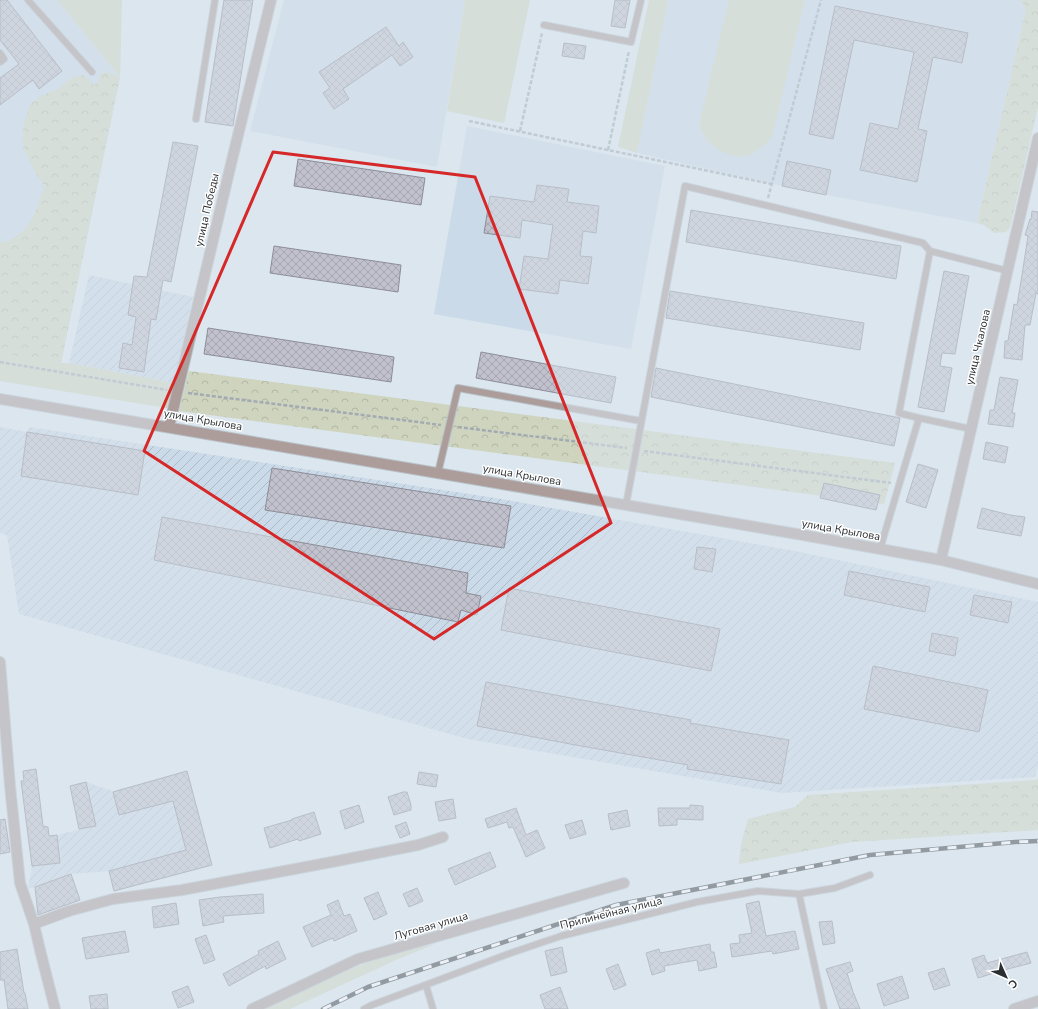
<svg xmlns="http://www.w3.org/2000/svg" width="1038" height="1009" font-family="'Nunito Sans',sans-serif">
<style>
.built{fill:#cadae8}
.industrial{fill:url(#industrial-furrows)}
.green{fill:#cfd4bf}
.forest{fill:url(#forest-crowns)}
.building{fill:url(#building-cross-hatch);stroke:#8d8d98}
.lines{fill:none;stroke-linecap:round;stroke-linejoin:round}
.lane-casing{stroke:#b8c1c8;stroke-width:8}
.street-casing{stroke:#b8c1c8;stroke-width:12}
.path{stroke:#a2abb1;stroke-width:2.5;stroke-dasharray:4 2;stroke-linecap:butt}
.lane{stroke:#ac9d9b;stroke-width:6}
.street{stroke:#ac9d9b;stroke-width:10}
.rail-casing{stroke:#3d4145;stroke-width:4.5}
.rail{stroke:#fff;stroke-width:3;stroke-dasharray:9;stroke-linecap:butt}
.marked{fill:none;stroke:#d62828;stroke-width:3;stroke-linejoin:round}
.labels{text-anchor:middle;dominant-baseline:central;stroke-width:3;stroke-linejoin:round;paint-order:stroke}
.street-label{font-size:11px;fill:#2b2f32;stroke:#fff}
</style>
<defs>
<pattern id="industrial-furrows" width="10" height="10" patternUnits="userSpaceOnUse"><rect width="10" height="10" fill="#cadae8"/><path d="M-1 1l2-2M0 10L10 0M9 11l2-2" fill="none" stroke="#aebbc7"/></pattern>
<pattern id="forest-crowns" width="20" height="18" patternUnits="userSpaceOnUse"><rect width="20" height="18" fill="#cfd4bf"/><path d="M2 6a3 3 0 1 1 6 0M12 15a3 3 0 1 1 6 0" fill="none" stroke="#b2b6a5"/></pattern>
<pattern id="building-cross-hatch" width="8" height="8" patternUnits="userSpaceOnUse"><rect width="8" height="8" fill="#c1c1cd"/><path d="M0 0l8 8M0 8l8-8" fill="none" stroke="#a6a6b0"/></pattern>
</defs>
<rect width="100%" height="100%" fill="#dbe6ee"/>
<path class="built" d="M 0,0 L 57,0 L 120,77 L 61,363 L 0,353 Z
M 284,0 L 465,0 L 437,167 L 250,131 Z
M 668,0 L 1028,0 L 977,223 L 826,195 L 782,186 L 637,153 Z
M 467,126 L 665,166 L 631,349 L 434,314 Z"/>
<path class="industrial" d="M 89,275 L 193,297 L 174,383 L 69,363 Z
M 0,427 L 27,432 L 29,427 L 495,498 L 795,551 L 1038,602 L 1038,767 L 1035,777 L 782,793 L 468,739 L 19,614 L 7,535 L 0,533 Z
M 187,771 L 212,865 L 114,891 L 109,871 L 71,874 L 28,889 L 32,866 L 28,839 L 57,835 L 81,829 L 70,786 L 86,782 L 113,791 Z"/>
<path class="green" d="M 57,0 L 122,0 L 120,77 Z
M 465,0 L 530,0 L 504,123 L 447,111 Z
M 649,0 L 668,0 L 637,153 L 618,147 Z
M 729,0 L 805,0 L 772,137 C 765,145 759,151 750,155 C 735,161 711,149 704,136 C 702,132 701,128 699,124 Z
M 0,353 L 61,363 L 69,363 L 174,383 L 167,408 L 0,381 Z
M 435,944 L 398,959 L 290,1009 L 263,1009 L 303,990 L 361,965 L 404,950 Z"/>
<path class="forest" d="M 1017,0 L 1038,0 L 1038,107 L 1010,228 L 1006,232 L 994,233 L 984,225 L 977,223 L 1026,9 L 1021,1 Z
M 108,72 L 120,77 L 61,363 L 0,353 L 0,243 C 31,235 36,213 44,185 L 36,174 L 23,148 L 23,126 L 28,111 L 31,103 L 41,96 L 59,88 L 73,77 L 83,75 L 89,79 L 94,85 L 99,80 L 100,74 Z
M 189,371 L 895,463 L 884,504 L 179,411 Z
M 1038,778 L 1038,830 L 852,842 L 739,864 L 741,844 L 748,819 L 795,807 L 808,795 L 1036,780 Z"/>
<path class="building" d="M 0,0 L 7,0 L 62,71 L 39,89 L 33,80 L 0,105 L 0,78 L 19,64 L 0,40 Z
M 224,0 L 253,0 L 233,126 L 205,122 Z
M 615,0 L 630,0 L 625,28 L 611,26 Z
M 835,6 L 968,33 L 962,63 L 933,57 L 918,129 L 927,131 L 917,182 L 860,170 L 870,123 L 898,129 L 914,52 L 854,40 L 833,139 L 809,134 Z
M 386,27 L 399,46 L 403,42 L 413,57 L 400,66 L 392,55 L 343,89 L 349,99 L 334,109 L 323,93 L 330,88 L 319,72 Z
M 564,43 L 586,46 L 584,59 L 562,56 Z
M 173,142 L 198,146 L 171,282 L 163,280 L 156,320 L 151,319 L 144,372 L 119,368 L 123,343 L 132,345 L 136,317 L 128,315 L 134,276 L 147,277 Z
M 298,159 L 425,178 L 421,205 L 294,186 Z
M 787,161 L 831,170 L 826,195 L 782,186 Z
M 537,185 L 569,189 L 567,202 L 599,206 L 596,233 L 583,231 L 580,256 L 592,257 L 588,284 L 560,280 L 558,294 L 519,289 L 524,256 L 548,259 L 553,225 L 522,220 L 520,238 L 484,233 L 490,196 L 534,202 Z
M 691,210 L 901,246 L 896,279 L 686,242 Z
M 1032,211 L 1038,212 L 1038,294 L 1036,293 L 1030,325 L 1025,325 L 1022,360 L 1004,358 L 1005,341 L 1008,341 L 1014,304 L 1017,305 L 1022,275 L 1028,236 L 1025,235 L 1030,219 L 1031,220 Z
M 274,246 L 401,265 L 398,292 L 270,273 Z
M 944,271 L 969,276 L 955,354 L 942,353 L 940,366 L 952,368 L 944,412 L 918,407 Z
M 670,291 L 864,323 L 860,350 L 666,318 Z
M 208,328 L 394,357 L 391,382 L 204,354 Z
M 481,352 L 616,377 L 611,403 L 476,378 Z
M 656,368 L 900,418 L 894,446 L 651,397 Z
M 1000,377 L 1018,380 L 1012,413 L 1015,413 L 1013,427 L 988,424 L 990,410 L 994,410 Z
M 27,432 L 145,451 L 138,495 L 21,476 Z
M 986,442 L 1008,447 L 1005,463 L 983,459 Z
M 918,464 L 938,470 L 926,508 L 906,502 Z
M 272,468 L 511,506 L 504,548 L 265,510 Z
M 824,483 L 880,495 L 876,510 L 820,498 Z
M 982,508 L 1010,515 L 1025,517 L 1021,536 L 977,528 Z
M 162,517 L 468,573 L 466,593 L 481,596 L 477,615 L 461,610 L 458,622 L 154,560 Z
M 697,547 L 716,549 L 712,572 L 694,569 Z
M 849,571 L 930,587 L 925,612 L 844,595 Z
M 509,588 L 720,629 L 711,671 L 501,630 Z
M 974,595 L 1012,602 L 1008,623 L 970,615 Z
M 932,633 L 958,638 L 955,656 L 929,651 Z
M 873,666 L 988,690 L 979,732 L 864,709 Z
M 486,682 L 582,700 L 691,720 L 690,723 L 789,740 L 781,784 L 687,769 L 688,765 L 570,744 L 477,726 Z
M 36,769 L 43,826 L 48,827 L 49,836 L 57,835 L 60,863 L 32,866 L 21,781 L 24,781 L 23,771 Z
M 187,771 L 212,865 L 114,891 L 109,871 L 186,850 L 173,801 L 119,815 L 113,792 Z
M 419,772 L 438,775 L 436,787 L 417,784 Z
M 86,782 L 96,826 L 79,829 L 70,786 Z
M 403,792 L 407,792 L 411,805 L 411,810 L 394,815 L 388,797 Z
M 453,799 L 456,818 L 439,821 L 435,802 Z
M 359,805 L 364,822 L 345,829 L 340,811 Z
M 690,805 L 703,806 L 703,820 L 677,819 L 677,825 L 659,826 L 658,808 L 690,808 Z
M 516,808 L 526,835 L 537,830 L 545,848 L 526,857 L 513,827 L 509,828 L 507,822 L 488,828 L 485,819 Z
M 627,810 L 630,826 L 611,830 L 608,814 Z
M 314,812 L 321,834 L 299,841 L 298,839 L 270,848 L 264,828 L 292,820 L 292,819 Z
M 5,819 L 10,852 L 0,854 L 0,820 Z
M 582,820 L 586,834 L 570,839 L 565,825 Z
M 406,822 L 410,834 L 400,838 L 395,826 Z
M 490,852 L 496,867 L 455,885 L 448,869 Z
M 71,874 L 80,900 L 38,915 L 35,887 Z
M 417,888 L 423,901 L 409,907 L 403,894 Z
M 378,892 L 387,914 L 374,920 L 364,898 Z
M 263,894 L 264,913 L 223,916 L 224,922 L 203,926 L 199,900 L 220,897 Z
M 338,900 L 344,916 L 350,914 L 357,931 L 334,941 L 333,938 L 312,947 L 303,927 L 331,915 L 327,905 Z
M 759,901 L 766,936 L 795,931 L 799,949 L 773,954 L 772,951 L 732,957 L 730,944 L 740,943 L 739,935 L 752,933 L 746,904 Z
M 176,903 L 179,924 L 154,928 L 152,907 Z
M 832,921 L 835,943 L 823,945 L 819,922 Z
M 125,931 L 129,952 L 86,959 L 82,938 Z
M 206,935 L 215,960 L 204,964 L 195,939 Z
M 278,941 L 286,959 L 266,969 L 265,966 L 229,986 L 223,974 L 259,954 L 258,951 Z
M 710,944 L 711,952 L 714,952 L 717,967 L 699,971 L 697,960 L 664,966 L 665,971 L 652,975 L 646,953 L 659,949 L 660,953 Z
M 562,947 L 567,972 L 551,976 L 545,951 Z
M 17,949 L 24,993 L 25,993 L 28,1009 L 8,1009 L 4,980 L 0,980 L 0,952 Z
M 1027,952 L 1031,963 L 1004,970 L 978,978 L 972,959 L 984,955 L 987,963 Z
M 850,962 L 853,971 L 847,973 L 854,995 L 854,994 L 860,1009 L 840,1009 L 826,969 Z
M 618,964 L 626,985 L 614,990 L 606,969 Z
M 944,968 L 950,985 L 934,990 L 928,973 Z
M 902,976 L 909,998 L 884,1006 L 877,984 Z
M 188,986 L 194,1002 L 178,1008 L 172,992 Z
M 560,987 L 568,1009 L 545,1009 L 540,995 Z
M 107,994 L 108,1009 L 91,1009 L 89,996 Z"/>
<g class="lines">
<g class="lane-casing">
<path id="lane" d="M 28,0 L 92,72
M 544,25 L 631,42 L 641,0
M 0,53 L 4,59 L 0,62
M 196,119 L 215,0
M 919,418 L 899,413 L 930,251 L 1008,271
M 438,473 L 458,388 L 641,421
M 626,505 L 685,186 L 923,243 L 930,251
M 880,549 L 919,418 L 971,429
M 799,894 L 824,1009
M 426,985 L 433,1009
M 364,1009 L 372,1005 L 508,954 L 561,936 L 697,902 L 758,891 L 799,894 L 835,888 L 870,875"/>
</g>
<g class="street-casing">
<path id="street" d="M 0,399 L 797,534 L 941,560 L 1038,584
M 169,427 L 231,164 L 271,0
M 941,560 L 1038,138
M 0,662 L 10,786 L 20,883 L 34,924 L 40,950 L 55,1009
M 34,924 L 69,911 L 113,899 L 182,890 L 332,862 L 418,845 L 443,837
M 252,1009 L 358,959 L 624,883
M 1014,1009 L 1038,1001"/>
</g>
<path class="path" d="M 469,121 L 771,184
M 520,131 L 542,33
M 608,150 L 629,51
M 768,198 L 821,0
M 0,362 L 167,390
M 188,393 L 441,425
M 458,427 L 627,448
M 644,451 L 891,483"/>
<use href="#lane" class="lane"/>
<use href="#street" class="street"/>
<g class="rail-casing">
<path id="rail" d="M 323,1009 L 368,987 L 616,905 L 870,855 L 1015,842 L 1038,841"/>
</g>
<use href="#rail" class="rail"/>
</g>
<path d="M0 0H1038V1009H0ZM 273,152 L 475,177 L 611,523 L 434,639 L 144,451 Z" fill="#dbe6ee" fill-opacity=".55" fill-rule="evenodd"/>
<path class="marked" d="M 273,152 L 475,177 L 611,523 L 434,639 L 144,451 Z"/>
<g class="labels">
<g class="street-label">
<text transform="translate(207 210) rotate(-77)">улица Победы</text>
<text transform="translate(978 347) rotate(-77)">улица Чкалова</text>
<text transform="translate(203 420) rotate(10)">улица Крылова</text>
<text transform="translate(522 475) rotate(10)">улица Крылова</text>
<text transform="translate(841 530) rotate(10)">улица Крылова</text>
<text transform="translate(611 913) rotate(-14)">Прилинейная улица</text>
<text transform="translate(431 926) rotate(-16)">Луговая улица</text>
</g>
</g>
<g transform="translate(1006 977) rotate(135)" stroke="#ffffff" stroke-width="3" paint-order="stroke">
<path d="M0-3L7 15L0 10L-7 15Z" fill="#2b2f32"/>
<text y="-6" font-size="11" font-weight="bold" text-anchor="middle" fill="#2b2f32">С</text>
</g>
</svg>
